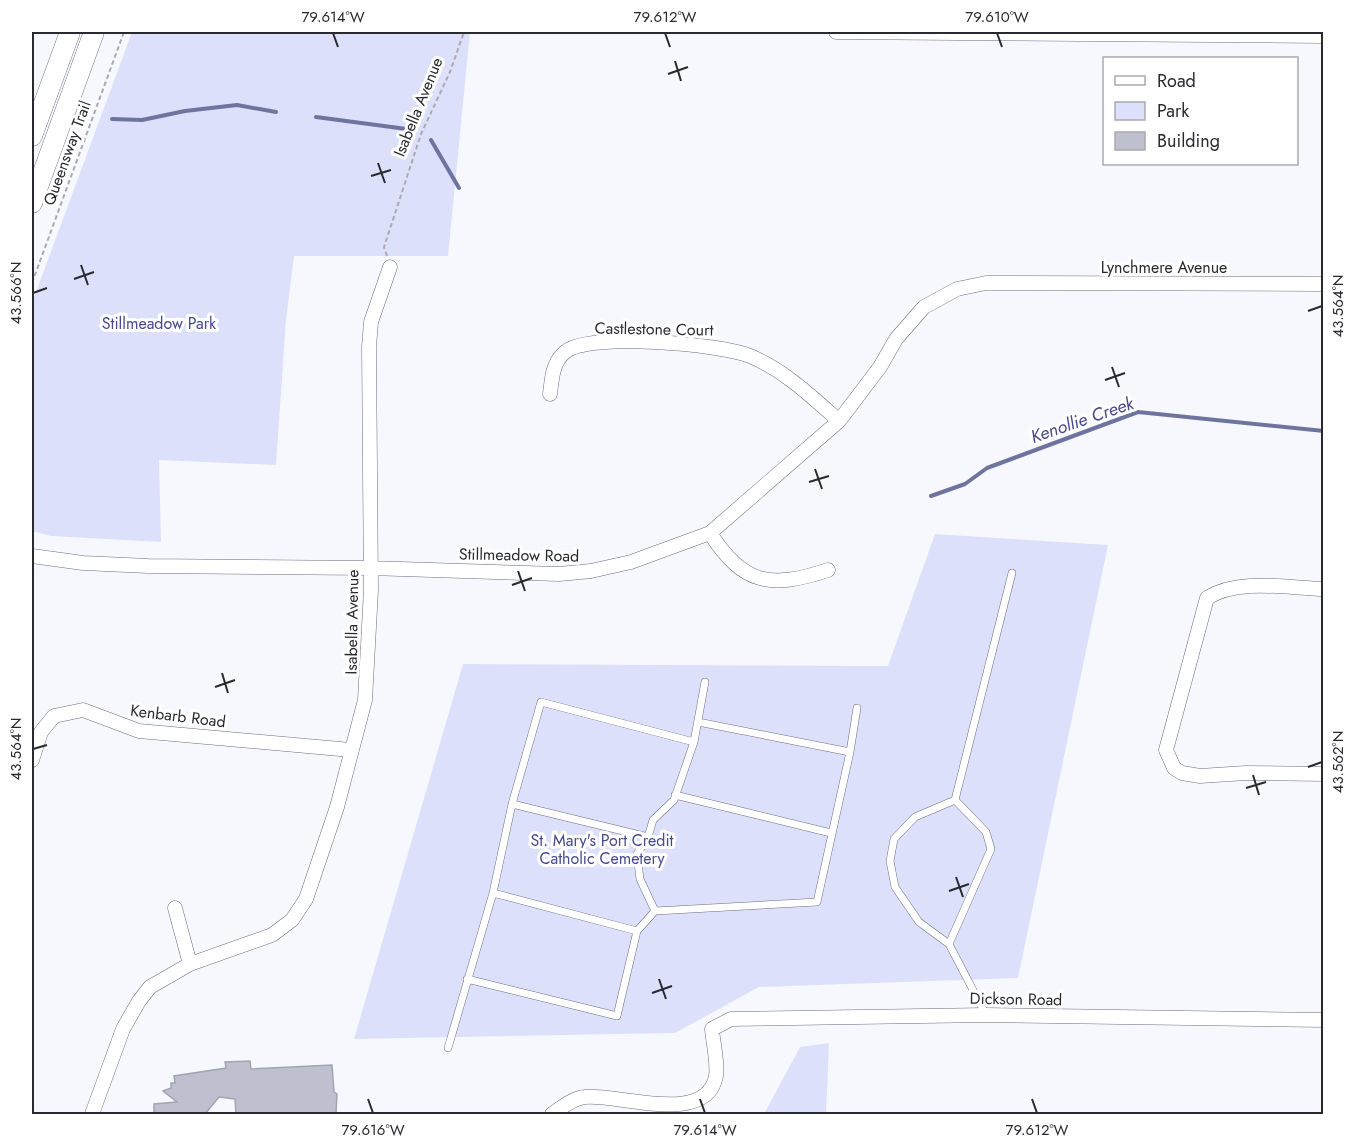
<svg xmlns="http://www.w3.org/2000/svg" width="1355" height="1146" font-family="Jost,sans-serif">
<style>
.green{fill:#dde0fb}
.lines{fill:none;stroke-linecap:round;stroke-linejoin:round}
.stream{stroke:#6f749e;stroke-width:4}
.building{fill:#bec0cf;stroke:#a1a4b2;stroke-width:1.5}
.lane-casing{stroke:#6c6e7c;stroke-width:8}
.street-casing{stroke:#6c6e7c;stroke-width:15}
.secondary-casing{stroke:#6c6e7c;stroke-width:21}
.path{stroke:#aaabb1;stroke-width:2;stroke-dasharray:4.5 3;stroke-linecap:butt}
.lane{stroke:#fff;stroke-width:7}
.street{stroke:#fff;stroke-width:14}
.secondary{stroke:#fff;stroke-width:20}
.ticks{fill:none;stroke:#292a30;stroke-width:2}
.labels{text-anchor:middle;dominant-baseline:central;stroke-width:6;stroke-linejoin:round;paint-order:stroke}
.street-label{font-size:16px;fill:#292a30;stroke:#fff}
.park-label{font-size:16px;fill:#474990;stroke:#fff}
.water-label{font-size:18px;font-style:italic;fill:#46488f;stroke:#fff}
.neatline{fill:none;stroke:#292a30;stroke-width:2}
.ticks-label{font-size:15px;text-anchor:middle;fill:#292a30}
</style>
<rect width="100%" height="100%" fill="#f7f8fe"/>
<path class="green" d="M 132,32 L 470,32 L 448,256 L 294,256 L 286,320 L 276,465 L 159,460 L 161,542 L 51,536 L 32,531 L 32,303 Z
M 935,534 L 1108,545 L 1018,978 L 759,987 L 675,1033 L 354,1039 L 463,664 L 888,666 Z
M 829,1043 L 826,1114 L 764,1114 L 800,1047 Z"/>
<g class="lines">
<path class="stream" d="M 316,117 L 414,130
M 112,119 L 142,120 L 185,111 L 237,105 L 276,112
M 431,140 L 459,188
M 931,496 L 965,484 L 987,468 L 1138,412 L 1324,431"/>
</g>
<path class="building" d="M 250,1061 L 251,1069 L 332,1065 L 334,1092 L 337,1094 L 336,1114 L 236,1114 L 235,1099 L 219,1097 L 205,1114 L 154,1114 L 154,1104 L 177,1102 L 163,1091 L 171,1088 L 171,1083 L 175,1083 L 174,1076 L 226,1068 L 225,1062 Z"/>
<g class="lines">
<g class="lane-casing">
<path id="lane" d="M 705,682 L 694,742 L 674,800 L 653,820 L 648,837 L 637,854 L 640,879 L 655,911 L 817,902 L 850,752 L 857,708
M 698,722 L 850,752
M 675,795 L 831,833
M 512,804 L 648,837
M 493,893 L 637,931
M 949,944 L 991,849 L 986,832 L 955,800
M 467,979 L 617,1016 L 637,931 L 655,911
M 986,1015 L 949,944 L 919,922 L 895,887 L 890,861 L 894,839 L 915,817 L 955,800 L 1012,573
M 448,1048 L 493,893 L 512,804 L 541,702 L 694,742"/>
</g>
<g class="street-casing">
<path id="street" d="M 836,32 L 1324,36
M 550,394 C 552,379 552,363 565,352 C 588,332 721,344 750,356 C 784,370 812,397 839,421
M 710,533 C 743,585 771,589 828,570
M 32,556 L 83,563 L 148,566 L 369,568 L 559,574 L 591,571 L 631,562 L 710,533 L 839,421 L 880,367 L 896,339 L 924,307 L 957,289 L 986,283 L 1324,284
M 1324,589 C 1287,588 1238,578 1207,598 L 1166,750 L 1174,768 L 1182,773 L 1200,776 L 1246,773 L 1324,774
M 32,760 L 41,732 L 54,716 L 83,710 L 139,731 L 351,750
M 175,908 L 190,964
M 92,1114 L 123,1029 L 139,1001 L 150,987 L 190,964 L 272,935 L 292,920 L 306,899 L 337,807 L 365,700 L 371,590 L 369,347 L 371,322 L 390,267
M 552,1114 C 561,1108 573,1098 585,1097 C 616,1093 707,1127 716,1076 C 718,1062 713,1043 712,1029 L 731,1019 L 986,1015 L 1324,1020"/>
</g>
<g class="secondary-casing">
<path id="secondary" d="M 32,136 L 70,32
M 32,203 L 94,32"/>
</g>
<path class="path" d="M 387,256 L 384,247 L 421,134 L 450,72 L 464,32
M 32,283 L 124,32"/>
<use href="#lane" class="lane"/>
<use href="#street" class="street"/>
<use href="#secondary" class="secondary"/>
</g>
<path class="ticks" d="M 333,33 L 338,47M 665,33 L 670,47M 997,33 L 1002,47M 675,61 L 681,81M 668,74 L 688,67M 378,163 L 385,183M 371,176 L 391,170M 81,265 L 88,285M 74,279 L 94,272M 33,293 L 47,288M 1308,311 L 1322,306M 1112,367 L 1119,387M 1105,380 L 1125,373M 815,469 L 822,489M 809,482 L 829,476M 518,571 L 525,591M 512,585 L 532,578M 222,673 L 228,693M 215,687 L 235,680M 33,749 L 47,745M 1308,767 L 1322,762M 1253,775 L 1259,795M 1246,788 L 1266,782M 956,877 L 963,897M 949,891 L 969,884M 659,979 L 666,999M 652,993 L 672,986M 368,1099 L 373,1113M 700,1099 L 705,1113M 1032,1099 L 1037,1113"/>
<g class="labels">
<g class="street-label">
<text transform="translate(418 107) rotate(-68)">Isabella Avenue</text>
<text transform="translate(67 153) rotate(-70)">Queensway Trail</text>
<text x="1164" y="267">Lynchmere Avenue</text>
<text transform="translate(654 329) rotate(1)">Castlestone Court</text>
<text transform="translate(519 555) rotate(1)">Stillmeadow Road</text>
<text transform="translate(352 622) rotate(-89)">Isabella Avenue</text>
<text transform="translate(178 716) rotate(7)">Kenbarb Road</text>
<text transform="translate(1016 999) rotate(1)">Dickson Road</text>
</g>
<g class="park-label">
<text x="159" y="323">Stillmeadow Park</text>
<text x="602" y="840">St. Mary's Port Credit<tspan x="602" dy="18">Catholic Cemetery</tspan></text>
</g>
<g class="water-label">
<text transform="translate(1082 420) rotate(-19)">Kenollie Creek</text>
</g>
</g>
<rect width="1355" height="1146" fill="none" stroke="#ffffff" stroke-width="66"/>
<rect x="1103" y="57" width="195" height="108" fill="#ffffff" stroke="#a9aaac" stroke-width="1.5"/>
<rect x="1115" y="76" width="30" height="9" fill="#ffffff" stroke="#a9aaac" stroke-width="1.5"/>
<text x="1157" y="87" font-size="18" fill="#292a30">Road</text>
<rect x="1115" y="102" width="30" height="18" fill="#dde0fb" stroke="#a9aaac" stroke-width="1.5"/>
<text x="1157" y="117" font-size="18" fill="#292a30">Park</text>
<rect x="1115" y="132" width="30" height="18" fill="#bec0cf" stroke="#a9aaac" stroke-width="1.5"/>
<text x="1157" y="147" font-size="18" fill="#292a30">Building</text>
<rect x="33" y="33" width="1289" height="1080" class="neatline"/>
<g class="ticks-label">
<text x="333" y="22">79.614°W</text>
<text x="665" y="22">79.612°W</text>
<text x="997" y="22">79.610°W</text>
<text transform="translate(16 293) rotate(-90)" y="5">43.566°N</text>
<text transform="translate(1338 306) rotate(-90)" y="5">43.564°N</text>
<text transform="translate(16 749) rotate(-90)" y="5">43.564°N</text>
<text transform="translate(1338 762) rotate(-90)" y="5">43.562°N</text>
<text x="373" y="1135">79.616°W</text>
<text x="705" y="1135">79.614°W</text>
<text x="1037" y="1135">79.612°W</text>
</g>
</svg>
